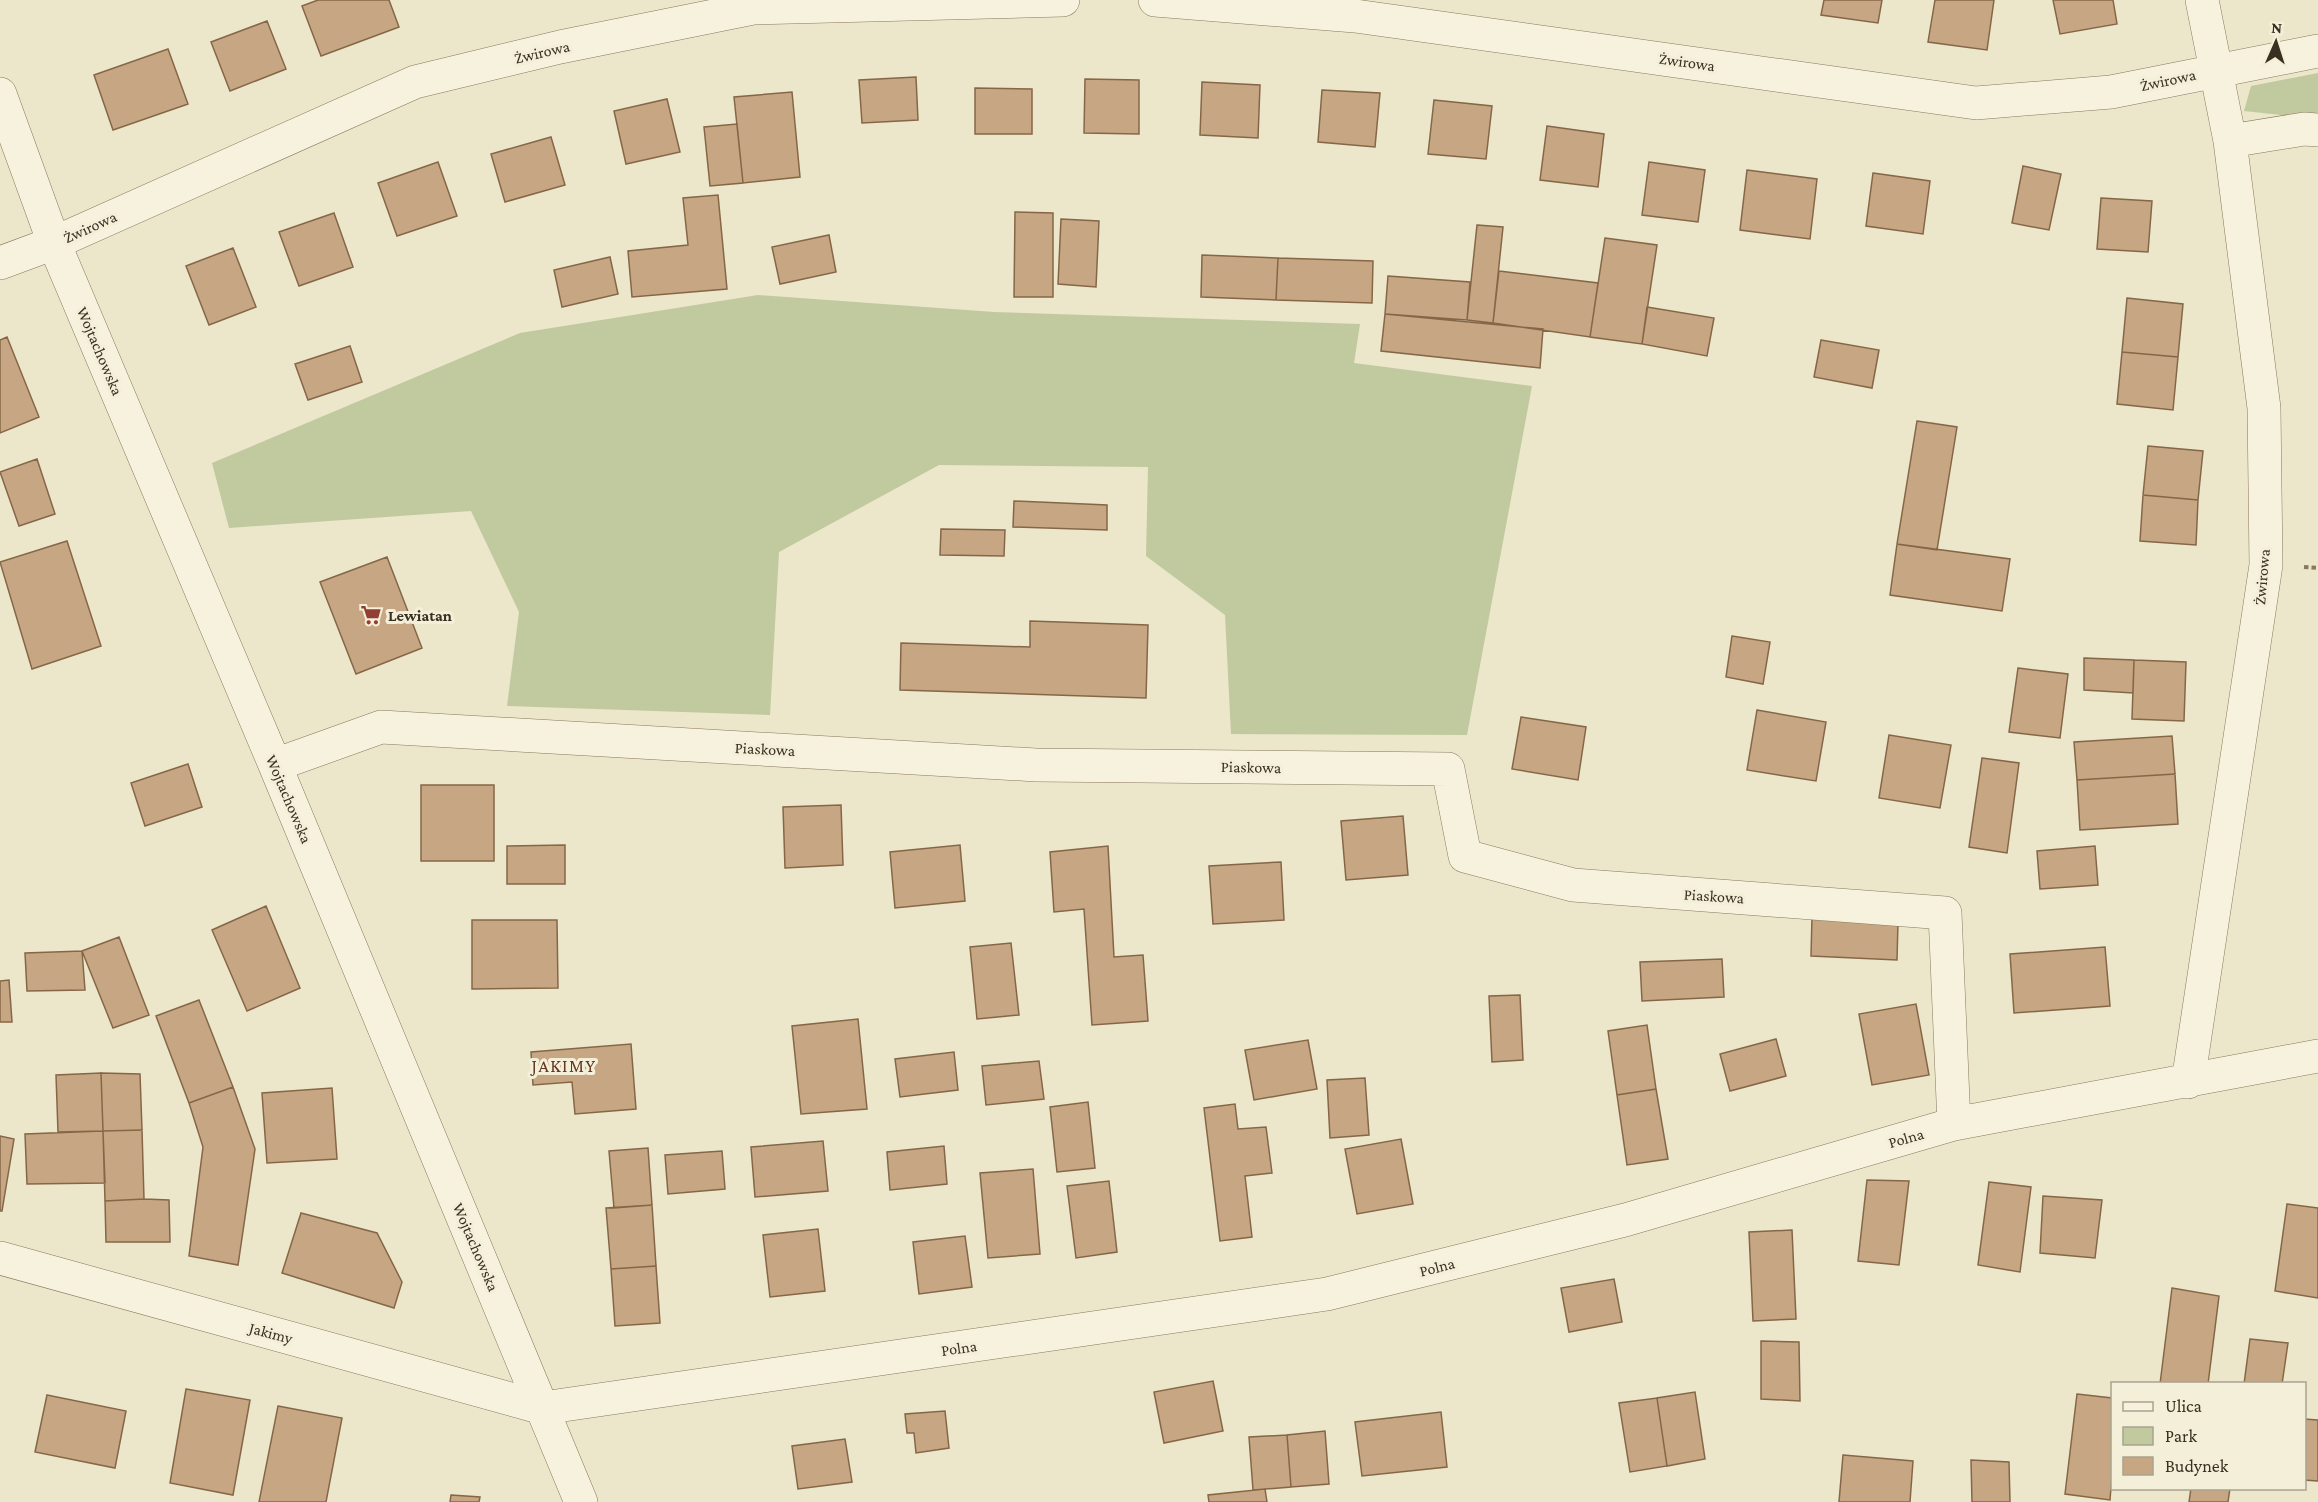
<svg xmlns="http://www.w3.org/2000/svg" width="2318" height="1502" font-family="'Crimson Pro',serif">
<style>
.green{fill:#c0ca9e}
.building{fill:#c7a783;stroke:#856747;stroke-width:1.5}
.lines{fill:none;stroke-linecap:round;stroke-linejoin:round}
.minor-casing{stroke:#88795f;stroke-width:34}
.path{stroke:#88795f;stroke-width:4;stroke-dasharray:4.5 3;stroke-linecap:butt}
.minor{stroke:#f7f2dd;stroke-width:33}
.labels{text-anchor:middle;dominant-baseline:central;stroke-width:6;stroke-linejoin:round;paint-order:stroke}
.street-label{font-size:16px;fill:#393022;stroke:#f4efd9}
.poi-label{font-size:16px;font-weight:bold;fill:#393022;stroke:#f4efd9;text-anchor:start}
.neighbourhood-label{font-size:18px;letter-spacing:1.5px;fill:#633824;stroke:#f4efd9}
</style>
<rect width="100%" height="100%" fill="#ece6ca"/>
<path class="green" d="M 2318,73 L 2318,119 L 2244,111 L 2251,86 Z
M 758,295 L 994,312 L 1360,324 L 1354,363 L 1532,386 L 1467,735 L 1231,734 L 1225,615 L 1146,556 L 1148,467 L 939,465 L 779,552 L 770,715 L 507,706 L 519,612 L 471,511 L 229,528 L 212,463 L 520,333 Z"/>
<path class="building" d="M 318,0 L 389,0 L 399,27 L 321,56 L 302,6 Z
M 1824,0 L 1882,0 L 1878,23 L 1821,15 Z
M 1935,0 L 1994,0 L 1987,50 L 1928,42 Z
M 2053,0 L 2113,0 L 2117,24 L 2060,34 Z
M 267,21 L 286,69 L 230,91 L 211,42 Z
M 168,49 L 188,104 L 113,130 L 94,75 Z
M 916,77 L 918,120 L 862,123 L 859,80 Z
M 1085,79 L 1139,80 L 1139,134 L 1084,133 Z
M 1202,82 L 1260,85 L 1258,138 L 1200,135 Z
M 975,88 L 1032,89 L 1032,134 L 975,134 Z
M 1322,90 L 1380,93 L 1375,147 L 1318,142 Z
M 792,92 L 800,177 L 743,183 L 734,97 Z
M 667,99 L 680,152 L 626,164 L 614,111 Z
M 1434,100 L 1492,106 L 1486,159 L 1428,154 Z
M 737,124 L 743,183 L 710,186 L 704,127 Z
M 1547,126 L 1604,134 L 1598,187 L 1540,180 Z
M 551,137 L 565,185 L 505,202 L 491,154 Z
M 438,162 L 457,216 L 397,236 L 378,183 Z
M 1649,162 L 1705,170 L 1698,222 L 1642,215 Z
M 2023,166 L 2061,174 L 2049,230 L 2012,223 Z
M 1747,170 L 1817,179 L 1810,239 L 1740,230 Z
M 1873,173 L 1930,181 L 1923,234 L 1866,226 Z
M 718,195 L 727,289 L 632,297 L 628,251 L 688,245 L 683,198 Z
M 2101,198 L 2152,201 L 2148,252 L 2097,249 Z
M 1015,212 L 1053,213 L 1053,297 L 1014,297 Z
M 334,213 L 353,267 L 299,286 L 279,232 Z
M 1061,219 L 1099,221 L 1096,287 L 1058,284 Z
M 1477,225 L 1503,227 L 1493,323 L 1467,320 Z
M 829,235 L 836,272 L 780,284 L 772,247 Z
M 1605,238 L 1657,245 L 1642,344 L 1590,337 Z
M 233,248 L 256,307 L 209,325 L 186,266 Z
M 1202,255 L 1278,258 L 1276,300 L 1201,297 Z
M 610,257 L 618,294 L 562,307 L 554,270 Z
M 1278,258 L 1373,261 L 1372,303 L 1276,300 Z
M 1499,271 L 1598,283 L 1590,337 L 1493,323 Z
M 1388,276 L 1470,282 L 1467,320 L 1385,314 Z
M 2127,298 L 2183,304 L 2178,357 L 2122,352 Z
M 1647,307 L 1714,318 L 1707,356 L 1642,344 Z
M 1385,314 L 1543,329 L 1540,368 L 1381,351 Z
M 7,337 L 39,417 L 0,433 L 0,340 Z
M 1821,340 L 1879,350 L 1872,388 L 1814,377 Z
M 350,346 L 362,382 L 308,400 L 295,364 Z
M 2122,352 L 2178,357 L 2173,410 L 2117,404 Z
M 1917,421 L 1957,427 L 1937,550 L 1897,544 Z
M 2148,446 L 2203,451 L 2198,500 L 2143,495 Z
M 37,459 L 55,514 L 19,526 L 0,472 Z
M 2143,495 L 2198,500 L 2196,545 L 2140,541 Z
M 1014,501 L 1107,505 L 1107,530 L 1013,527 Z
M 941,529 L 1005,530 L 1004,556 L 940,555 Z
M 67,541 L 101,646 L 32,669 L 0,562 Z
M 1897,544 L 2010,559 L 2002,611 L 1890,595 Z
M 387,557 L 422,648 L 356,674 L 320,582 Z
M 1030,621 L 1148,625 L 1146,698 L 900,690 L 901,643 L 1030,647 Z
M 1732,636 L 1770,642 L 1763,684 L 1726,677 Z
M 2084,658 L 2134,660 L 2133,693 L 2084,690 Z
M 2134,660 L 2186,662 L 2184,721 L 2132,719 Z
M 2018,668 L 2068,674 L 2060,738 L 2009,732 Z
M 1757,710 L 1826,722 L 1816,781 L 1747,770 Z
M 1521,717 L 1586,727 L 1578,780 L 1512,769 Z
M 1889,735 L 1951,745 L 1940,808 L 1879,798 Z
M 2172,736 L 2175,774 L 2077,780 L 2074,742 Z
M 1982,758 L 2019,763 L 2007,853 L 1969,847 Z
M 188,764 L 202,807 L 145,826 L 131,783 Z
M 2175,774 L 2178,824 L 2080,830 L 2077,780 Z
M 421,785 L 494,785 L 494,861 L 421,861 Z
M 841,805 L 843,865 L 785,868 L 783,807 Z
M 1403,816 L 1408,875 L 1346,880 L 1341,821 Z
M 565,845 L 565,884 L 507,884 L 507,846 Z
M 960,845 L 965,901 L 895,908 L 890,852 Z
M 1108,846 L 1114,957 L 1143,955 L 1148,1021 L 1092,1025 L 1084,909 L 1054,912 L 1050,852 Z
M 2095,846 L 2098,885 L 2040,889 L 2037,851 Z
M 1281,862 L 1284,920 L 1213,924 L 1209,866 Z
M 266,906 L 300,988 L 247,1011 L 212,930 Z
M 1812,917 L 1898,922 L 1897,960 L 1811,956 Z
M 472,920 L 557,920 L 558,988 L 472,989 Z
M 119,937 L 149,1015 L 113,1028 L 82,951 Z
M 1011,943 L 1019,1015 L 977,1019 L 970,947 Z
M 2105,947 L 2110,1006 L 2014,1013 L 2010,954 Z
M 82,951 L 85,990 L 27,991 L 25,953 Z
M 1722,959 L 1724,997 L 1642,1001 L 1640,962 Z
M 9,980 L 12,1022 L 0,1022 L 0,981 Z
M 1520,995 L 1523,1060 L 1492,1062 L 1489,996 Z
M 199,1000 L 233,1087 L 189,1103 L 156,1016 Z
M 1916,1004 L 1929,1075 L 1872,1085 L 1859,1014 Z
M 858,1019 L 867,1109 L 801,1114 L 792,1026 Z
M 1647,1025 L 1656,1089 L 1617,1095 L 1608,1031 Z
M 1776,1039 L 1786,1076 L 1730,1091 L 1720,1054 Z
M 1308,1040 L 1317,1089 L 1254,1100 L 1245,1050 Z
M 631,1044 L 636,1109 L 575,1114 L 572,1082 L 533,1085 L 531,1052 Z
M 954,1052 L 958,1090 L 900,1097 L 895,1059 Z
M 1039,1061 L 1044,1099 L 986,1105 L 982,1066 Z
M 101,1073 L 103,1131 L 58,1132 L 56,1075 Z
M 101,1073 L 140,1074 L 142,1130 L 103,1131 Z
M 1365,1078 L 1369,1135 L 1330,1138 L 1327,1080 Z
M 233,1087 L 255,1149 L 238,1265 L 189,1256 L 203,1147 L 189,1103 Z
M 332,1088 L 337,1159 L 267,1163 L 262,1093 Z
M 1656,1089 L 1668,1159 L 1627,1165 L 1617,1095 Z
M 1088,1102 L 1095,1168 L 1057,1172 L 1050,1107 Z
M 1235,1104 L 1238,1129 L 1266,1127 L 1272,1173 L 1245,1176 L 1252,1237 L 1220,1241 L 1204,1108 Z
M 142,1130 L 144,1199 L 105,1201 L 103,1131 Z
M 103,1131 L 105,1183 L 27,1184 L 25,1134 Z
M 0,1136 L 14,1139 L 2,1211 L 0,1211 Z
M 1401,1139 L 1413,1204 L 1357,1214 L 1345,1149 Z
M 823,1141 L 828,1191 L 755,1197 L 751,1147 Z
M 944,1146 L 947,1184 L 890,1190 L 887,1152 Z
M 648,1148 L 652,1205 L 614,1208 L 609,1151 Z
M 722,1151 L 725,1189 L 668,1194 L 665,1155 Z
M 1033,1169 L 1040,1254 L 988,1258 L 980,1173 Z
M 1867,1180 L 1909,1181 L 1899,1265 L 1858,1261 Z
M 1109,1181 L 1117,1252 L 1076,1258 L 1067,1186 Z
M 1989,1182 L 2031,1187 L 2020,1272 L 1978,1265 Z
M 2043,1196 L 2102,1200 L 2095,1258 L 2040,1253 Z
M 144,1199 L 169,1200 L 170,1242 L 106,1242 L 105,1201 Z
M 2287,1204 L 2318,1208 L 2318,1298 L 2275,1291 Z
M 652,1205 L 656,1266 L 611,1269 L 606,1208 Z
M 301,1213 L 377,1233 L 402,1282 L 394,1308 L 282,1273 Z
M 818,1229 L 825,1291 L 770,1297 L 763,1235 Z
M 1792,1230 L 1796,1319 L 1753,1321 L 1749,1232 Z
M 965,1236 L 972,1287 L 919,1294 L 913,1242 Z
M 656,1266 L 660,1323 L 615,1326 L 611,1269 Z
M 1614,1279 L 1622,1322 L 1569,1332 L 1561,1288 Z
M 2172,1288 L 2219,1296 L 2208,1384 L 2160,1384 Z
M 2250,1339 L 2288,1343 L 2282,1384 L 2244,1384 Z
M 1761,1341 L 1799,1342 L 1800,1401 L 1761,1399 Z
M 1213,1381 L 1223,1431 L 1164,1443 L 1154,1392 Z
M 186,1389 L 250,1400 L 233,1495 L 170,1483 Z
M 1695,1392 L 1705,1459 L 1667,1466 L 1657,1398 Z
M 2077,1394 L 2112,1398 L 2112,1475 L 2110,1500 L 2065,1494 Z
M 47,1395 L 126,1411 L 115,1468 L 35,1452 Z
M 1657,1398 L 1667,1466 L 1630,1472 L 1619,1403 Z
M 278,1406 L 342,1418 L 326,1502 L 259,1502 Z
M 945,1411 L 949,1448 L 916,1453 L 914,1433 L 907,1433 L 905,1414 Z
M 1441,1412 L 1447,1467 L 1362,1476 L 1355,1422 Z
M 2304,1419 L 2318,1420 L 2318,1481 L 2304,1480 Z
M 1325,1431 L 1329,1484 L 1291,1487 L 1287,1435 Z
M 1287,1435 L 1291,1487 L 1253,1490 L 1249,1437 Z
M 845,1439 L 852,1482 L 798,1489 L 792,1446 Z
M 1843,1455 L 1913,1461 L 1910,1502 L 1839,1502 Z
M 1971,1460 L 2009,1462 L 2010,1502 L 1972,1502 Z
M 2191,1488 L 2230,1488 L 2228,1502 L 2189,1502 Z
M 1265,1489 L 1267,1502 L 1209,1502 L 1208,1495 Z
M 451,1495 L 480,1497 L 479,1502 L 450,1502 Z"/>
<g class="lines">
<g class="minor-casing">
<path id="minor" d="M 1155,0 L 1355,16 L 1976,103 L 2111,92 L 2318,51
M 0,94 L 54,243 L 275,765 L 581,1502
M 2230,141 L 2304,129 L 2318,130
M 0,263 L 54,243 L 415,82 L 560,47 L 753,8 L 1063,0
M 275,765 L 381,727 L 1036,765 L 1448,769 L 1465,856 L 1573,885 L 1945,913 L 1954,1124
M 2188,1082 L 2266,565 L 2264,408 L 2230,141 L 2202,0
M 0,1258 L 543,1408 L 1327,1294 L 1625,1220 L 1954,1124 L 2318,1056"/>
</g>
<path class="path" d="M 2304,567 L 2318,568"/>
<use href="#minor" class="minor"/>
</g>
<defs>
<g id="supermarket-bare" transform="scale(1.62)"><path d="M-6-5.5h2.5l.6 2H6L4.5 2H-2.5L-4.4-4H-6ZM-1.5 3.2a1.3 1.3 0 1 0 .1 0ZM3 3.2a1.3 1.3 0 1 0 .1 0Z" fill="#933d33" stroke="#f4efd9" stroke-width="2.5" paint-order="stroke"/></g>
</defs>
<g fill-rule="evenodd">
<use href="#supermarket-bare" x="371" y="615"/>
</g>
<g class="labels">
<g class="street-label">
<text transform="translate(542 52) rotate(-13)">Żwirowa</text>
<text transform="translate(1687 62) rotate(8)">Żwirowa</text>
<text transform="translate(2168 80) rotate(-12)">Żwirowa</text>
<text transform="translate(90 227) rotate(-24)">Żwirowa</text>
<text transform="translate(100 351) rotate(67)">Wojtachowska</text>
<text transform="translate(2262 577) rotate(-85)">Żwirowa</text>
<text transform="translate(765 749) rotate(3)">Piaskowa</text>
<text transform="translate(1251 767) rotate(1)">Piaskowa</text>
<text transform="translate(289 799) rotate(67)">Wojtachowska</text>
<text transform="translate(1714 896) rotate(4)">Piaskowa</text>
<text transform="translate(1906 1138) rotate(-16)">Polna</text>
<text transform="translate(476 1247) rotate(67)">Wojtachowska</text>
<text transform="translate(1437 1267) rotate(-14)">Polna</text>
<text transform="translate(271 1333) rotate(15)">Jakimy</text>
<text transform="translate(959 1348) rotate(-8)">Polna</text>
</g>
<g class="poi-label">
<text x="388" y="615">Lewiatan</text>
</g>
<g class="neighbourhood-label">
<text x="564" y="1066">JAKIMY</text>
</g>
</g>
<rect x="2111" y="1382" width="195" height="108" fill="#f4efd9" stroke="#a9a390" stroke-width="1.5"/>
<rect x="2123" y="1402" width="30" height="9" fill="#f7f2dd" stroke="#a9a390" stroke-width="1.5"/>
<text x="2165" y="1412" font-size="18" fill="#393022">Ulica</text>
<rect x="2123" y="1427" width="30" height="18" fill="#c0ca9e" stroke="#a9a390" stroke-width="1.5"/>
<text x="2165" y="1442" font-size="18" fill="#393022">Park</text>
<rect x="2123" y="1457" width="30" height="18" fill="#c7a783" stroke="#a9a390" stroke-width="1.5"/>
<text x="2165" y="1472" font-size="18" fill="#393022">Budynek</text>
<g transform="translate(2276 42) rotate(3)" stroke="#f4efd9" stroke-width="4.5" paint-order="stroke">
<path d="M0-4.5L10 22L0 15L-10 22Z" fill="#393022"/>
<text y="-9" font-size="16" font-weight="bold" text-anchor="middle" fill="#393022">N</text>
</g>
</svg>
